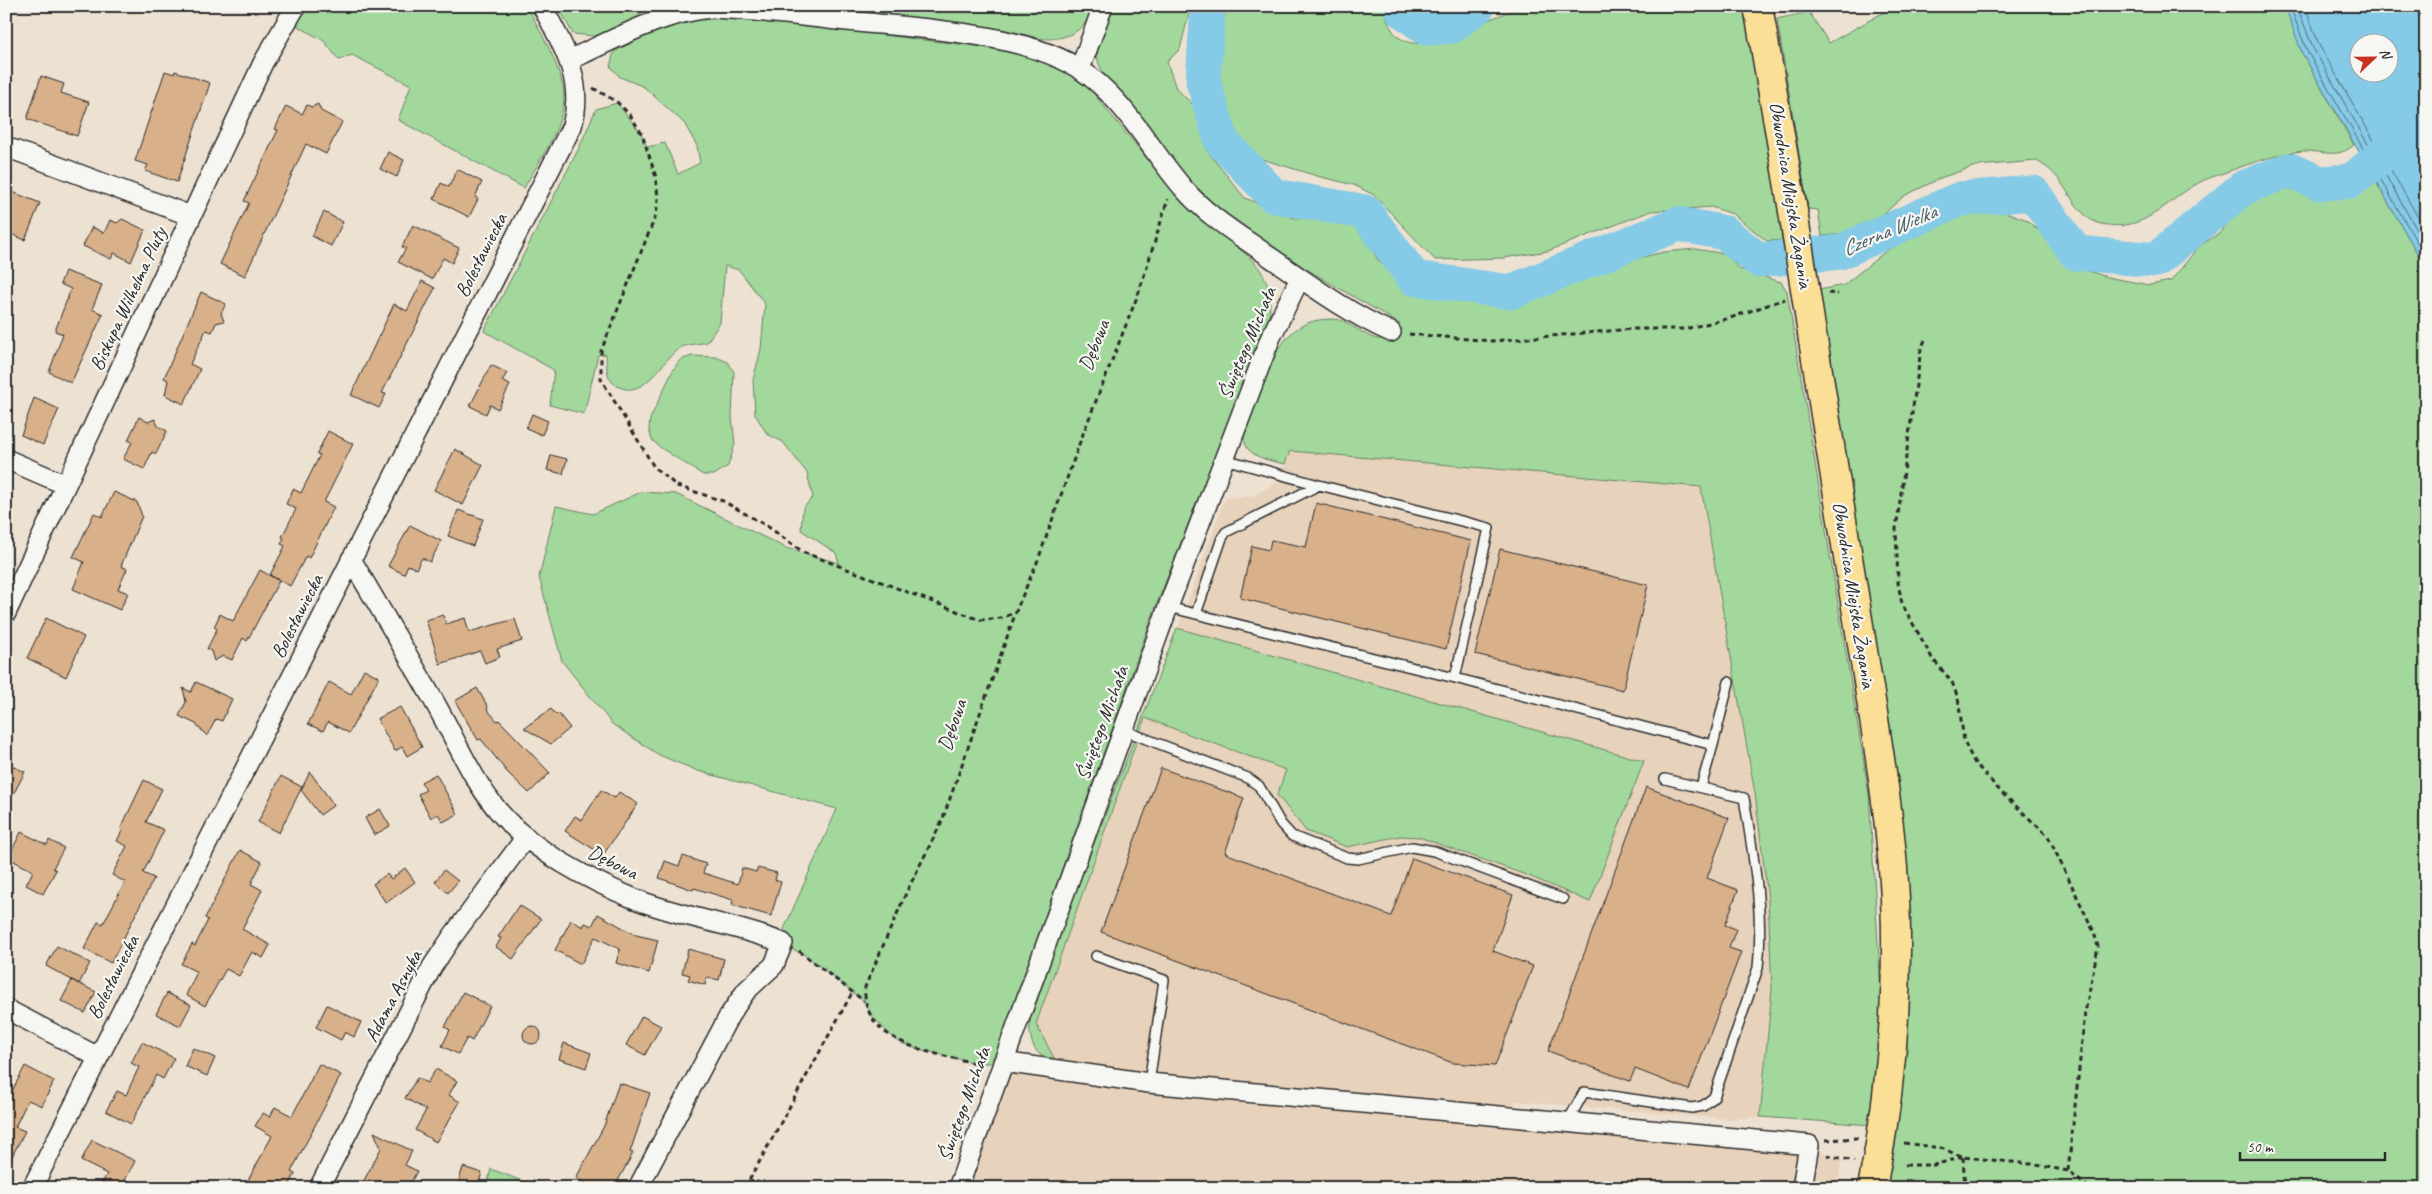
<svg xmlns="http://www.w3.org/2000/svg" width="2432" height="1194" font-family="Caveat,sans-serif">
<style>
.built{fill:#e7d2bc}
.green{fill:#a2d89c;stroke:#668264}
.water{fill:#85cae6;stroke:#618a9b;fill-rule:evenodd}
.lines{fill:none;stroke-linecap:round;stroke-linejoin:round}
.shore{stroke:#4f6b76;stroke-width:1}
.river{stroke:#85cae6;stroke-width:35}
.building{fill:#d8b089;stroke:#2b2b2b}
.service-casing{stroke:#2b2b2b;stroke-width:12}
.minor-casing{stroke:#2b2b2b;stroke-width:22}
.primary-casing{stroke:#2b2b2b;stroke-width:31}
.path{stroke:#2b2b2b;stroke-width:3;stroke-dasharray:5 4;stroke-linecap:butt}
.service{stroke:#f6f6f2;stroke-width:9}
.minor{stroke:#f6f6f2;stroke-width:19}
.primary{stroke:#fbdf96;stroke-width:28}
.primary-bridge-casing{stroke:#2b2b2b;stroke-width:31;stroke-linecap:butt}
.primary-bridge{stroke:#fbdf96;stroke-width:28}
.labels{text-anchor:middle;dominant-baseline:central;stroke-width:4.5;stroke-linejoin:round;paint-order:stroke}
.street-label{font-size:20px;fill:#2b2b2b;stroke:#f6f6f2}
.water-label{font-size:21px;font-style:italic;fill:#465b63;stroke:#f6f6f2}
</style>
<rect width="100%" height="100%" fill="#ede1d2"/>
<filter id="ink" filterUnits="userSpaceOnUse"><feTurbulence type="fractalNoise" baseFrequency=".02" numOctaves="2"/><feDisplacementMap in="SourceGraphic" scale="10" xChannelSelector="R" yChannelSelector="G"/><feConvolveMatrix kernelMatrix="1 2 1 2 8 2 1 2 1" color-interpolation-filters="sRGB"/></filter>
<g filter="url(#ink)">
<path class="built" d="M 107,6 L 151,6 L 128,14 Z
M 1289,451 L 1701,487 L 1755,793 L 1768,899 L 1772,989 L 1760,1117 L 1729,1119 L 1514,1101 L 1518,1116 L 1809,1145 L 1828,1155 L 1842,1159 L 1837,1188 L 958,1188 L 1003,1062 L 1069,1071 L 1054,1058 L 1036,1024 L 1225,498 L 1253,496 L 1281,480 Z"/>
<path class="green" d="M 305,6 L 527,6 C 539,30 563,69 564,96 C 564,127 539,161 524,188 L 398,120 L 411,85 L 352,55 L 339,60 L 324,41 L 296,25 Z
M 558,6 L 669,6 L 605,33 L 594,36 L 573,34 Z
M 788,6 L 1095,6 C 1090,21 1079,33 1063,37 C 1039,43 1023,33 1000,29 C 930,18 859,11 788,6 Z
M 1111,6 L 1191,6 L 1180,49 L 1167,62 L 1176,88 L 1194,106 L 1207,151 L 1245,198 L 1294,218 L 1345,218 L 1362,232 L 1378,260 L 1410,288 L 1445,299 L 1491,304 L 1538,295 L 1611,264 L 1664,252 L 1695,249 L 1726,254 L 1739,269 L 1781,282 L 1787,291 L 1869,794 L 1882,1009 L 1871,1125 L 1760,1117 L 1772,989 L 1768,899 L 1755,793 L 1701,487 L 1290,451 L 1285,464 C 1271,461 1244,457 1244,437 C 1245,424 1260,392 1265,379 C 1276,352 1287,325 1319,320 C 1327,319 1338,318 1345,322 C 1353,326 1372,340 1379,339 C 1388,339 1393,331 1400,324 C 1337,286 1268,251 1212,202 C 1184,177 1161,145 1138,116 C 1125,100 1104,81 1098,61 C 1094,44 1106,22 1111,6 Z
M 1228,6 L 1386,6 C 1385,15 1387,20 1391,28 C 1409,60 1456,34 1479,24 C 1493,17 1508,13 1522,6 L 1747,6 L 1785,240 L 1767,241 L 1733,214 L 1711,207 L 1698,208 L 1651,211 L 1548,251 L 1504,258 L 1435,260 L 1374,195 L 1354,185 L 1317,176 L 1255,157 L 1244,149 L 1232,129 L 1221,98 L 1214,53 L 1218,31 Z
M 1895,6 L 2285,6 L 2302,53 L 2354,145 C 2339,158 2325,152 2308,151 C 2284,150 2236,169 2212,177 C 2171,191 2151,235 2101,224 C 2079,219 2069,190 2055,175 C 2050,169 2043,165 2037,161 L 1976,166 L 1943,177 L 1904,196 L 1879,218 L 1842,234 L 1822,236 L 1818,210 L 1808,209 L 1777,19 L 1809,12 L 1829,43 Z
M 698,17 C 771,19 844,30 916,39 C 961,45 1028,48 1067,70 C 1085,80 1099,100 1112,116 C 1140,149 1165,183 1195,214 C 1231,250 1277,257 1269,317 L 1153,614 L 993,1063 L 975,1063 L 911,1047 L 894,1039 L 872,1016 L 865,1002 L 805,955 L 778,943 L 837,809 L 698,771 L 659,755 L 612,724 L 562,661 L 539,577 L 556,506 L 593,514 L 641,492 L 676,494 L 786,548 L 839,563 L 836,553 L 801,530 L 803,508 L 813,497 L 807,473 L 783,442 L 767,434 L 755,414 L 753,380 L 761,349 L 765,304 L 739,270 L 725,266 L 720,323 L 707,342 C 699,344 687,344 680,348 C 662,359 646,399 619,387 C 605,380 607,367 606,354 L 598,355 L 584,414 L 550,405 L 554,370 L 484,331 L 579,148 L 596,109 L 617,103 L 641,133 L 647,147 L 665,143 L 678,174 L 700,163 L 697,146 L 684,123 L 644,87 L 620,77 L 610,66 L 614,52 C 641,37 668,26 698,17 Z
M 2373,177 L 2426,268 L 2426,1188 L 1883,1188 L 1908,980 L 1819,290 L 1844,285 L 1886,251 L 1939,221 L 1979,209 L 2005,212 L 2025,219 L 2060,248 L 2076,267 L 2107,277 L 2149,285 L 2171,281 L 2199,246 L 2220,233 L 2239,200 L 2260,187 L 2279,183 L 2296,183 L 2328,194 L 2343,195 Z
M 692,356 L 716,357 L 728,362 L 734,372 L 732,417 L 735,444 L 728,466 L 714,475 L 703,475 L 661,448 L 652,440 L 649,430 L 650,419 L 673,370 L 680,360 Z
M 1177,628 L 1644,761 L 1590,902 L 1529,876 L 1419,837 L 1400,836 L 1347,847 L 1306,831 L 1277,795 L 1286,770 L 1145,718 L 1036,1024 L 1054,1058 C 1034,1061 1028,1036 1030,1021 L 1067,914 Z
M 491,1169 L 540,1188 L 486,1188 Z"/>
<path class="water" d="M 2285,6 L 2417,6 L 2426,24 L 2426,268 L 2302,53 ZM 2360,42 L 2390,42 L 2390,72 L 2360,72 Z"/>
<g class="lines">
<path class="shore" d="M 2290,6 L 2307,51 L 2426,258
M 2297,6 L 2313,48 L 2426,246
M 2305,6 L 2319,45 L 2426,231"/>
<path class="river" d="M 1208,6 L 1203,81 L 1222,142 L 1274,196 L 1365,212 L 1414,278 L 1510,292 L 1678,224 L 1725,233 L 1758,260 L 1840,252 L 1960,199 L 2033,193 L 2076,253 L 2156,260 L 2243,188 L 2289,170 L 2320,183 L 2351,181 L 2405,137
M 1402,6 L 1402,10 L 1426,28 L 1452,26 L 1478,6"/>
</g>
<path class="building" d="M 165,71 L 174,74 L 175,71 L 210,83 L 177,182 L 145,171 L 148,165 L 135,161 Z
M 41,76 L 64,84 L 61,93 L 89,102 L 77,136 L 27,119 Z
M 318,104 L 321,111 L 342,122 L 326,154 L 306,144 L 245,276 L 220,264 L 249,203 L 244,201 L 278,130 L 275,129 L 286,106 L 302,114 L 307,105 L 312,107 Z
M 388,152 L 404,160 L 397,177 L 380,169 Z
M 457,169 L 482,182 L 475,197 L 478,199 L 469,217 L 434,199 L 441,183 L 449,187 Z
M 10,191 L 40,203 L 25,240 L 6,232 L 6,200 Z
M 324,212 L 343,222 L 331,246 L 312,236 Z
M 122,219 L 145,230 L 131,262 L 114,253 L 111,259 L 83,246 L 92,227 L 104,233 L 110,220 L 117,223 Z
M 413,225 L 459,248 L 452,263 L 443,258 L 432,279 L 398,262 L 406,248 L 402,247 Z
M 65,271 L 102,285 L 92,309 L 103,314 L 71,383 L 49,372 L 63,334 L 55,331 L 71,289 L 60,284 Z
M 422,281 L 435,288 L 382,393 L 386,394 L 379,408 L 351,395 L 394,304 L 407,311 Z
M 201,292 L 226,304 L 221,313 L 224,321 L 216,323 L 212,332 L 206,330 L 190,364 L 200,369 L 184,404 L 165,395 L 168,380 L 164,378 Z
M 491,365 L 507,373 L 502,381 L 510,385 L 498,409 L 490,405 L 486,414 L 470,406 Z
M 34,398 L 59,409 L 43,445 L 21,435 Z
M 532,414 L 548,421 L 542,435 L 526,428 Z
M 139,417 L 148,422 L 155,419 L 158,426 L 167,431 L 156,454 L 152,452 L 144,469 L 123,459 L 132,442 L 128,440 Z
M 328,431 L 353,444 L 324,502 L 334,507 L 309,558 L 306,556 L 290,586 L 270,575 L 285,546 L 281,544 L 284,538 L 282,537 L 296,509 L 286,504 L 293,489 L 301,493 L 320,455 L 317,454 Z
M 455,449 L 483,465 L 463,505 L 434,490 Z
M 551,455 L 567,459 L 563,474 L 547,470 Z
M 114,492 L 137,502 L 142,516 L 121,566 L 127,569 L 118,589 L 128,593 L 120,610 L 73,589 L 84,562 L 73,557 L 94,513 L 102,517 Z
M 1316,503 L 1471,541 L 1446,649 L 1240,598 L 1252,546 L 1269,550 L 1271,540 L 1306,547 Z
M 458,510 L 483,519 L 473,546 L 448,536 Z
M 410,525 L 441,541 L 430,562 L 422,558 L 416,569 L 408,565 L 404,574 L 388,566 Z
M 1500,549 L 1648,585 L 1623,690 L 1475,654 Z
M 260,570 L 279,581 L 247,641 L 243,638 L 232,660 L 223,656 L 214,661 L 211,651 L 207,649 L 217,629 L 214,627 L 220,614 L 233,621 Z
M 443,615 L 446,624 L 465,618 L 469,632 L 515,619 L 522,641 L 497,649 L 500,657 L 485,663 L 480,651 L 440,664 L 426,620 Z
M 46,618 L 84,637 L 66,677 L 27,658 Z
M 364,669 L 379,677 L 349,733 L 328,722 L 323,731 L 308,724 L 329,682 L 351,694 Z
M 196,682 L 232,699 L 222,721 L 216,719 L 207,736 L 196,724 L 179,716 L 186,702 L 183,688 L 191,692 Z
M 477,688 L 488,707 L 487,709 L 497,721 L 499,720 L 550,773 L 529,793 L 507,772 L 481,739 L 478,740 L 455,701 Z
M 400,707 L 422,747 L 407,756 L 402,747 L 395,751 L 377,719 Z
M 551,709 L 556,715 L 558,713 L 570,728 L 551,744 L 524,728 Z
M 6,763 L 25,772 L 6,808 Z
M 1161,768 L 1244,798 L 1225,853 L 1357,903 L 1391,916 L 1412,858 L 1513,895 L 1493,951 L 1533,966 L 1495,1066 L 1453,1063 L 1101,932 Z
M 310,772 L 334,805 L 320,815 L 301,790 Z
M 436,774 L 458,814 L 443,822 L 438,814 L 431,818 L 418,794 L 426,790 L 421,782 Z
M 281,776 L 302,787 L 279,833 L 258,822 Z
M 144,780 L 162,789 L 146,822 L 164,830 L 143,873 L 154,878 L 111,963 L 84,949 L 98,922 L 103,924 L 125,882 L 112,875 L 127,846 L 117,841 L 122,831 L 121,828 Z
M 1646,787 L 1729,818 L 1707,878 L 1738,890 L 1725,925 L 1736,929 L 1729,948 L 1741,952 L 1689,1090 L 1635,1069 L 1630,1081 L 1548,1051 Z
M 601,790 L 615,798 L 619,792 L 638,804 L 603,855 L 565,831 L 575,816 L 582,820 Z
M 380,809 L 390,826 L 374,835 L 365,818 Z
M 21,832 L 47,845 L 49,840 L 64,848 L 53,868 L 56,870 L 43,894 L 26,885 L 33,871 L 8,858 Z
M 240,850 L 262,862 L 251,884 L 262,890 L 242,929 L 270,945 L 263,958 L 252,952 L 239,976 L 226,969 L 205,1006 L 186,995 L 197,972 L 181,964 L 192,944 L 195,946 L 208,920 L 205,918 Z
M 683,856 L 706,864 L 703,873 L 738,884 L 742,868 L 756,872 L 758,868 L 777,873 L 775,880 L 781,882 L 771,916 L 732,905 L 733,900 L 694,888 L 693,890 L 659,878 L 665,861 L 679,866 Z
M 405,868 L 415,882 L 386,903 L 373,884 L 387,874 L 391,879 Z
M 444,870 L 458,881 L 448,893 L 435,882 Z
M 519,905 L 541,919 L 513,959 L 496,947 L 501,938 L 498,937 Z
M 598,914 L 636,935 L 658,940 L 649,973 L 616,963 L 620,949 L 595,937 L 581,964 L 555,950 L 571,920 L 583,927 L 585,923 L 592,926 Z
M 57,946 L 90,963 L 79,984 L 46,966 Z
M 688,949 L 724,959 L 719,980 L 707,977 L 705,985 L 688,980 L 690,975 L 682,973 Z
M 72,980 L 96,992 L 85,1013 L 61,1001 Z
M 463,992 L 490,1006 L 472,1041 L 467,1038 L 458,1054 L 442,1046 L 450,1030 L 445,1027 Z
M 167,993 L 191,1005 L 180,1026 L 156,1014 Z
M 327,1005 L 361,1022 L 354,1037 L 345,1032 L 341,1040 L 316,1027 Z
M 642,1016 L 661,1026 L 645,1055 L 626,1045 Z
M523 1035a9 9 0 1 1 18 0a9 9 0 1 1-18 0Z
M 142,1042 L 174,1058 L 163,1079 L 156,1075 L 131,1124 L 106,1111 L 117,1091 L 126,1095 L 139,1067 L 131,1063 Z
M 564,1043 L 591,1053 L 586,1068 L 559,1059 Z
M 193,1048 L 215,1058 L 207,1076 L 185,1066 Z
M 319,1064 L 341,1075 L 291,1172 L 295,1174 L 288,1188 L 244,1188 L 272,1136 L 255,1126 L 263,1113 L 270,1117 L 275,1107 L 292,1116 Z
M 25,1066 L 54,1081 L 42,1106 L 28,1100 L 15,1127 L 25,1131 L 6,1168 L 6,1103 Z
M 436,1069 L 457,1081 L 449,1095 L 460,1102 L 436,1142 L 415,1130 L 426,1110 L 405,1098 L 417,1078 L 427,1083 Z
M 619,1083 L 650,1093 L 630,1152 L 633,1153 L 614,1188 L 594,1188 L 576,1178 L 604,1126 Z
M 374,1132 L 412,1151 L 405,1165 L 417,1171 L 408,1188 L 360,1188 L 381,1148 Z
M 92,1140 L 135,1161 L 121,1188 L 111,1188 L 102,1183 L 107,1174 L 81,1161 Z
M 463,1167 L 482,1173 L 477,1188 L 458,1184 Z"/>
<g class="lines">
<g class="service-casing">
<path id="service" d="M 1224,459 L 1319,485
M 1168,607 L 1196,614 L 1455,678 L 1489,528 L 1319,485 L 1226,532 L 1222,538 L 1196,614
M 1455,678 L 1713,745 L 1701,787
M 1123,730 L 1248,778 L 1259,786 L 1281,824 L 1292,836 L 1347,858 L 1358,859 L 1412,847 L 1434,851 L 1563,899
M 1713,745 L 1729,682
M 1096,956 L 1164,980 L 1149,1083
M 1568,1121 L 1584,1092 L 1692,1108 L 1703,1106 L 1714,1097 L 1758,968 C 1764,911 1753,854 1744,798 L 1665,779"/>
</g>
<g class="minor-casing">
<path id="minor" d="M 569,60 C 616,39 662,12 713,8 C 758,10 803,16 847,21 C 914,28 1025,32 1081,70 C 1125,99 1150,150 1184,189 C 1208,217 1241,236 1270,257 C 1309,284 1348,313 1391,332
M 1080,69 L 1103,6
M 6,147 L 191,216
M 6,459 L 66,485
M 351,559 C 379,607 408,655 435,703 C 456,740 473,782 501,814 C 532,850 591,881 635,899 C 683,918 735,924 783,943 L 774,965 L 746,991 L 729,1016 L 638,1188
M 6,613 L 263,63 L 296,6
M 6,1009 L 98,1057
M 1003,1062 L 1149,1083 L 1809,1145 L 1802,1188
M 32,1188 L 572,126 C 585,81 563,45 542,6
M 319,1188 L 432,967 L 452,937 L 526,837
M 958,1188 L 1168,607 L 1270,339 L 1300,278"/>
</g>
<g class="primary-casing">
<path id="primary" d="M 1758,6 L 1792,205
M 1813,340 C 1831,447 1848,555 1865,663 C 1880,757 1897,853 1896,949 C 1896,1030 1888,1109 1872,1188"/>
</g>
<path class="path" d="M 593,88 L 617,102 L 630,115 L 642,134 L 656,177 L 658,199 L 656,215 L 601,351 L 601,379 L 654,467 L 677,486 L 723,501 L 767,526 L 803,552 L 980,620 L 1001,618 L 1015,613
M 1828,293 L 1838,294
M 1409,334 L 1492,341 L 1632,329 L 1685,329 L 1730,318 L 1785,299
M 1925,340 L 1921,349 L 1896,529 L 1898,583 L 1902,604 L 1932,658 L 1952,682 L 1958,698 L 1964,741 L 1974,762 L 2002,793 L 2048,836 L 2094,932 L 2098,947 L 2085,1013 L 2068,1171
M 799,951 L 864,1001
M 983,1063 L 975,1063 C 934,1053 861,1044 865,987 L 907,891 L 942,821 L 1018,606 L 1038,560 L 1081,439 L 1139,292 L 1168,199
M 1826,1140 L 1859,1138
M 1904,1143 L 1941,1148 L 1963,1157 L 2031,1164 L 2068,1171 L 2089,1188
M 1827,1155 L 1854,1161
M 1963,1157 L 1965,1188
M 1905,1165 L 1934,1165 L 1962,1157
M 745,1188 L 852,993"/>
<use href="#service" class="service"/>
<use href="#minor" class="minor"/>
<use href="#primary" class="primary"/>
<g class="primary-bridge-casing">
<path id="primary-bridge" d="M 1792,205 L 1813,340"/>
</g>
<use href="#primary-bridge" class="primary-bridge"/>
</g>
</g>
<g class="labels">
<g class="street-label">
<text transform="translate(1791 195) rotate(81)">Obwodnica Miejska Żagania</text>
<text transform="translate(481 255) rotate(-63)">Bolesławiecka</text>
<text transform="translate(128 299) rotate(-65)">Biskupa Wilhelma Pluty</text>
<text transform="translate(1247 343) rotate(-67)">Świętego Michała</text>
<text transform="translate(1094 345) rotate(-68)">Dębowa</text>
<text transform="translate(1854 595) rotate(81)">Obwodnica Miejska Żagania</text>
<text transform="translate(297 616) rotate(-63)">Bolesławiecka</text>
<text transform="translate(1102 723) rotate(-70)">Świętego Michała</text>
<text transform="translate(952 725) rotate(-71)">Dębowa</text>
<text transform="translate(613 862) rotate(27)">Dębowa</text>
<text transform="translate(113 977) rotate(-63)">Bolesławiecka</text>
<text transform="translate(393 996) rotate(-62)">Adama Asnyka</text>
<text transform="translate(964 1104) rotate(-70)">Świętego Michała</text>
</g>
<g class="water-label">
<text transform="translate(1889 230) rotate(-23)">Czerna Wielka</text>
</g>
</g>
<rect width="2432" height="1194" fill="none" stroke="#f6f6f2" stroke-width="25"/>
<rect x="12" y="12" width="2407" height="1169" fill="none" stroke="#2b2b2b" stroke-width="2" filter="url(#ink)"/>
<g transform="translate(2374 58) rotate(68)"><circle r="24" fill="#f6f6f2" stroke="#a5a5a2"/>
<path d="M0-4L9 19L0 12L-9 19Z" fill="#c8321e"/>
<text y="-8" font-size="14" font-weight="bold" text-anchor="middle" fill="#2b2b2b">N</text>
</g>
<path d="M2240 1152v8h145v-8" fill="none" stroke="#2b2b2b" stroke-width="2.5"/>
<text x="2247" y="1152" font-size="15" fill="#2b2b2b" stroke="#f6f6f2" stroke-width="4" paint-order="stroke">50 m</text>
</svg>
